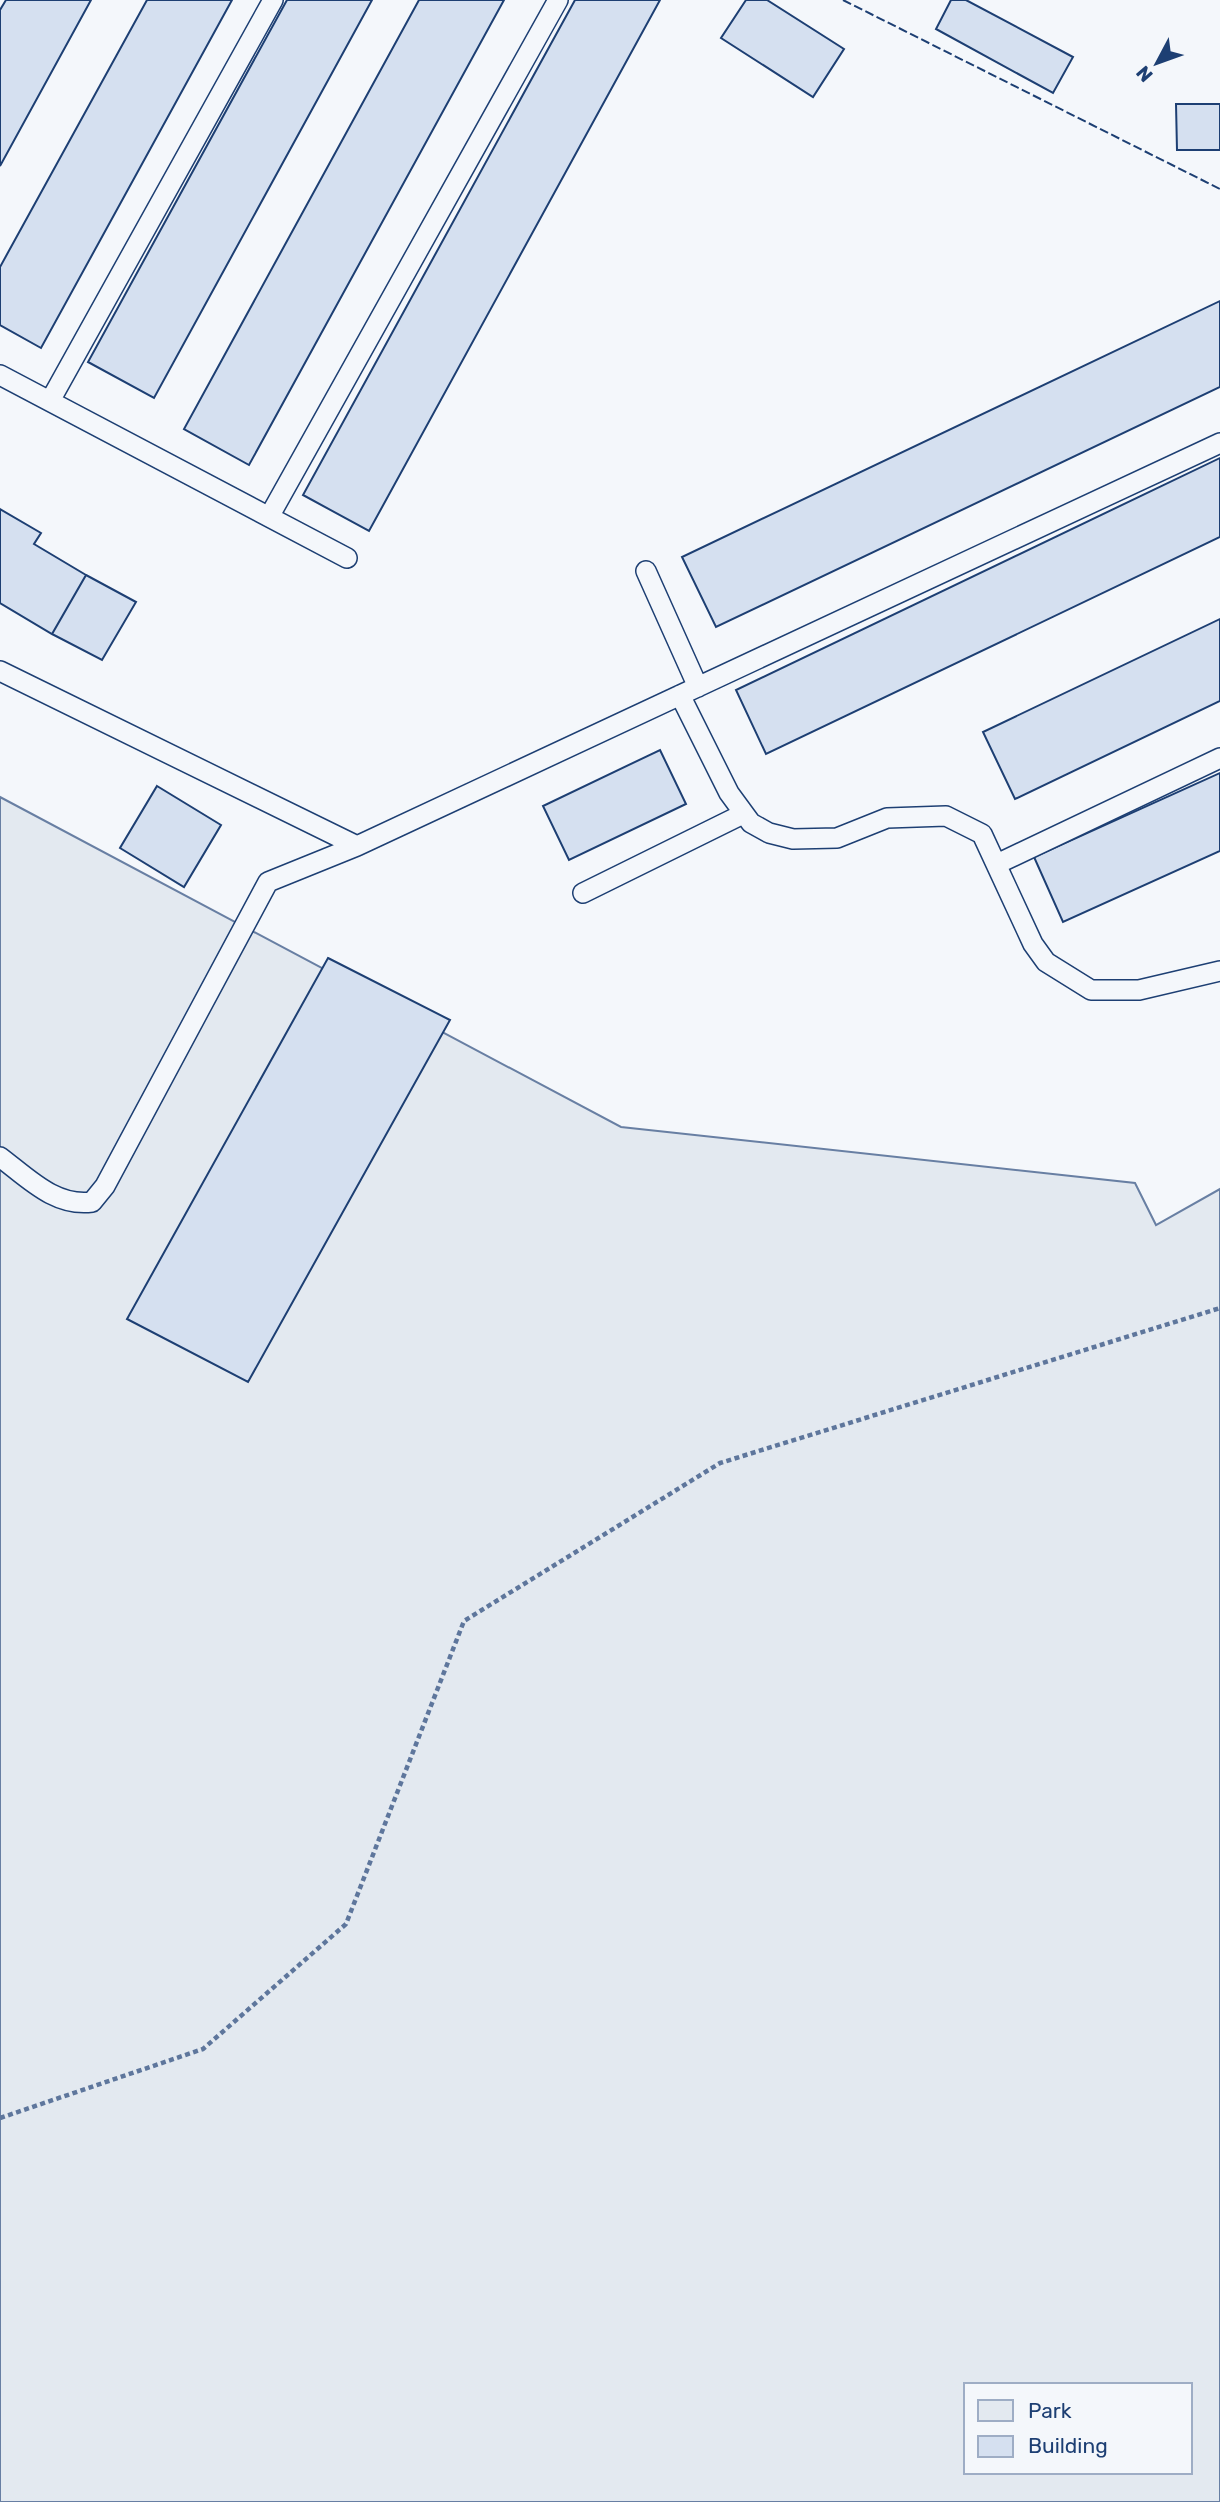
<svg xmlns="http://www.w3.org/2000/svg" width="1220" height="2502" font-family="Rubik,sans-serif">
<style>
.green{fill:#e3e9f0;stroke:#687fa3;stroke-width:2;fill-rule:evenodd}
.building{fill:#d5e0f0;stroke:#1d3f73;stroke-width:2}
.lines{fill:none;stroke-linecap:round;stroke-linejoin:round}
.lane-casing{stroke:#1d3f73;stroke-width:22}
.path{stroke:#5e769c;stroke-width:4.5;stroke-dasharray:5 3.5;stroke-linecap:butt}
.lane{stroke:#f4f7fb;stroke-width:19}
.fence{stroke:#1d3f73;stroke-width:2;stroke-dasharray:9 3.5;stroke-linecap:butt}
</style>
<rect width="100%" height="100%" fill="#f4f7fb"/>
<path class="green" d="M 0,797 L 621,1127 L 1135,1183 L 1156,1225 L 1220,1189 L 1220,2502 L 0,2502 ZM 966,2385 L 1190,2385 L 1190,2472 L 966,2472 Z"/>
<path class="building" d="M 6,0 L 91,0 L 0,166 L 0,10 Z
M 147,0 L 232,0 L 41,348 L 0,325 L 0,267 Z
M 287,0 L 372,0 L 154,398 L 88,362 Z
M 419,0 L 504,0 L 249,465 L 184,429 Z
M 575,0 L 660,0 L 369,531 L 303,495 Z
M 746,0 L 767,0 L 844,49 L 813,97 L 721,38 Z
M 951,0 L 966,0 L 1073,57 L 1053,93 L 936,29 Z
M 1176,104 L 1220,104 L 1220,150 L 1177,150 Z
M 1220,301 L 1220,387 L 716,627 L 682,557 Z
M 1220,458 L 1220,537 L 766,754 L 736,690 Z
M 0,509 L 41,533 L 34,544 L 86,575 L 52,634 L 0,603 Z
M 86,575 L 136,602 L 102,660 L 52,634 Z
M 1220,619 L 1220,701 L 1015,799 L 983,732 Z
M 660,750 L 686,804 L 569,860 L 543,806 Z
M 1220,773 L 1220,851 L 1063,922 L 1034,857 Z
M 157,786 L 221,825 L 184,887 L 120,848 Z
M 328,958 L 450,1020 L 248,1382 L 127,1319 Z"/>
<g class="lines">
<g class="lane-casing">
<path id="lane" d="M 0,375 L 347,558
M 50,401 L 273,0
M 269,517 L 558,0
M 646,571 L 698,687
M 0,671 L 357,846 L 1220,443
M 680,695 L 729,793 L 751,823 L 769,833 L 793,839 L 837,838 L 887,818 L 946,816 L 982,834 L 1033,944 L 1046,962 L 1091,990 L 1139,990 L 1220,971
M 997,864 L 1220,758
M 583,893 L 743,814
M 0,1157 C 28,1178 55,1207 92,1202 L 105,1186 L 268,882 L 357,846"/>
</g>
<path class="path" d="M 0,2118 L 203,2049 L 346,1924 L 464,1621 L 720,1463 L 1220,1308"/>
<use href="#lane" class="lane"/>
<path class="fence" d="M 843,0 L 1220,189"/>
</g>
<rect x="964" y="2383" width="228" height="91" fill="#f4f7fb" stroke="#9eadc5" stroke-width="2"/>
<rect x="978" y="2400" width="35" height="21" fill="#e3e9f0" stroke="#9eadc5" stroke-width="2"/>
<text x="1028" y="2418" font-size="21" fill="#1d3f73">Park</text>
<rect x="978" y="2436" width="35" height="21" fill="#d5e0f0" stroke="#9eadc5" stroke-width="2"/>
<text x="1028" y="2453" font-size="21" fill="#1d3f73">Building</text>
<g transform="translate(1157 63) rotate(229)" stroke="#f4f7fb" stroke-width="5" paint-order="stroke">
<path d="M0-5L12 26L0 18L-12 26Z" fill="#1d3f73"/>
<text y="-10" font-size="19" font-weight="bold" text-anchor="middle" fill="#1d3f73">N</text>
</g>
</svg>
